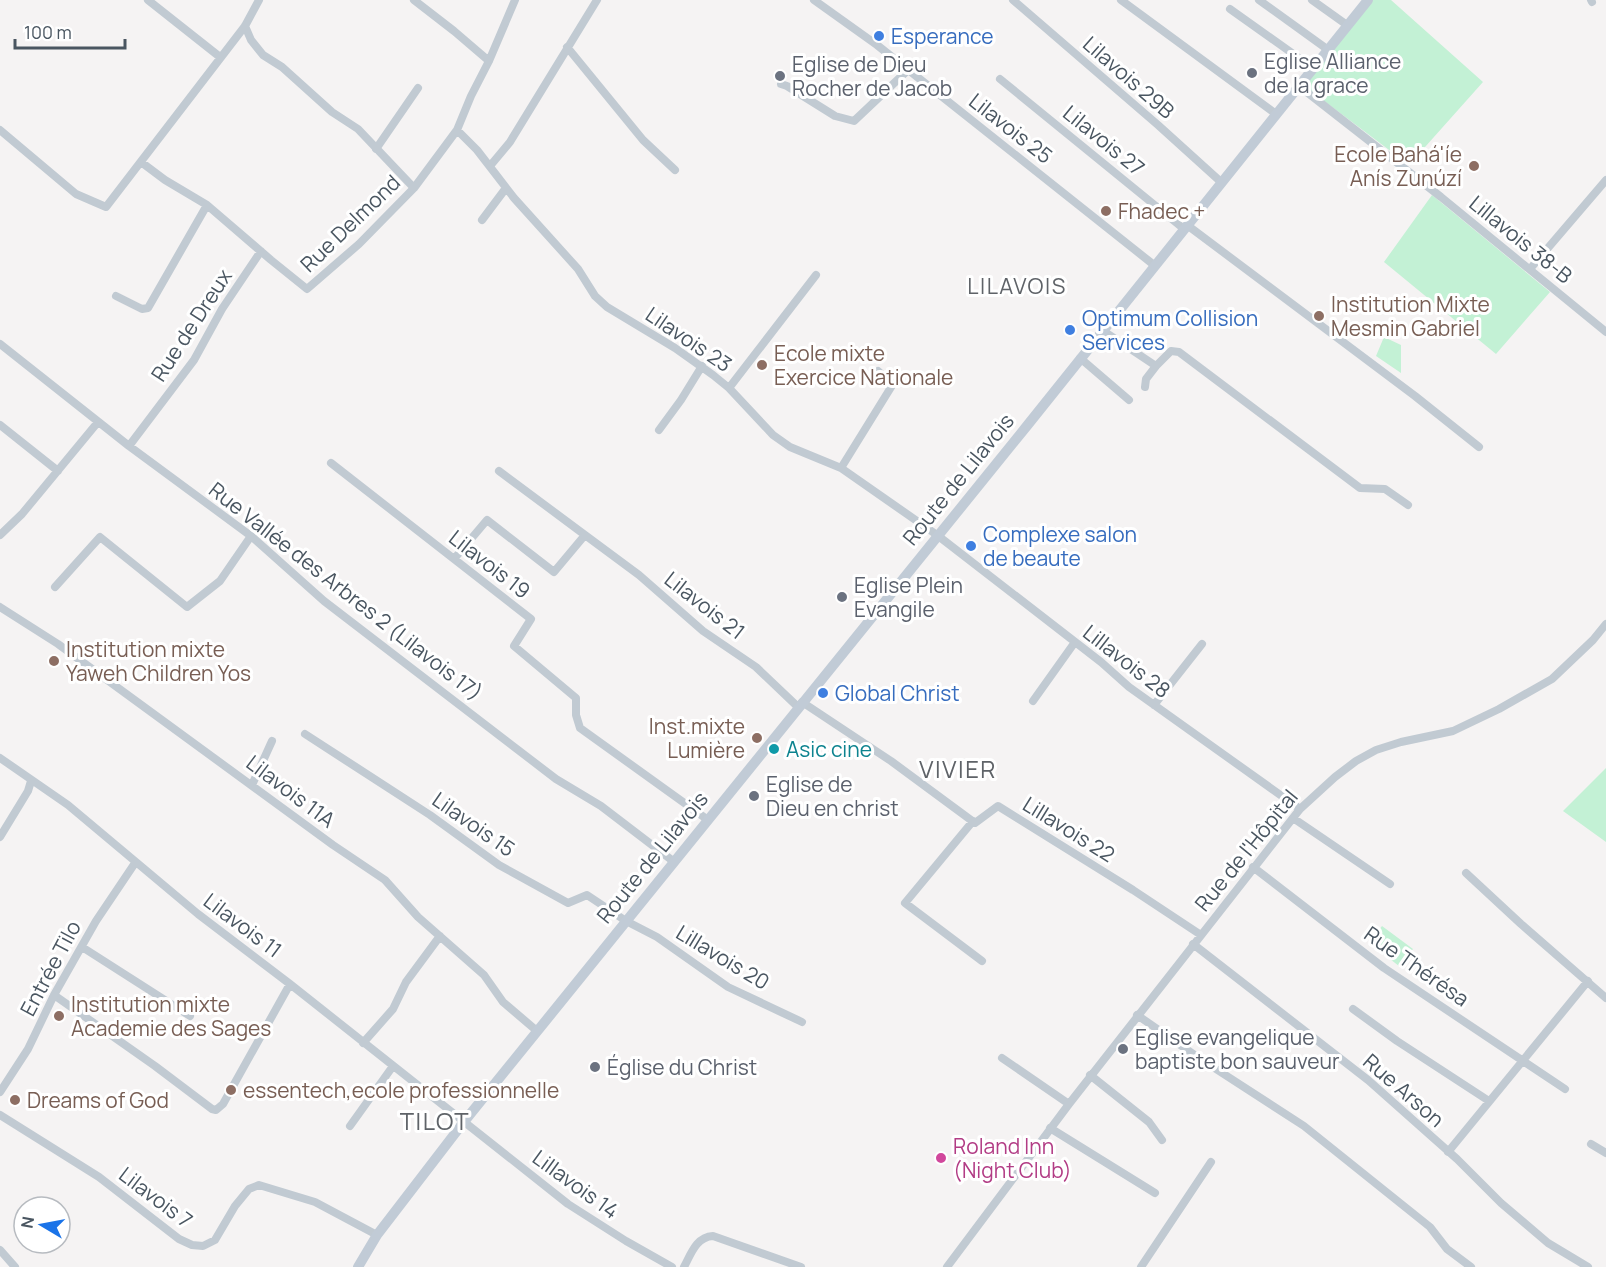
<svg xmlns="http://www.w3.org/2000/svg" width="1606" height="1267" font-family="Manrope,sans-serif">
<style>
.green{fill:#c3f1d5}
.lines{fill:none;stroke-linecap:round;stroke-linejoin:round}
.street{stroke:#c1cad2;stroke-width:8}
.secondary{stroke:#c1cbd6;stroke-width:10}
.shop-dot{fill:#3f7fe0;stroke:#fff;stroke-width:2}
.worship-dot{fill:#6b7280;stroke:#fff;stroke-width:2}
.education-dot{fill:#8d6e63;stroke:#fff;stroke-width:2}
.culture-dot{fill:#0f9aa8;stroke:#fff;stroke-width:2}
.hotel-dot{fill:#d1479c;stroke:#fff;stroke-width:2}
.labels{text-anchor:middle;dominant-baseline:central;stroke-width:6;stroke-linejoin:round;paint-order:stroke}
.shop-label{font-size:21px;fill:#366cbe;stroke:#fff;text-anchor:start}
.worship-label{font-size:21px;fill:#5b616d;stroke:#fff;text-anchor:start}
.street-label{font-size:21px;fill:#4a5661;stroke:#fff}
.education-label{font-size:21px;fill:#785e54;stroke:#fff;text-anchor:start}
.culture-label{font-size:21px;fill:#0d838f;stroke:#fff;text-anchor:start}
.hotel-label{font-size:21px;fill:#b23c85;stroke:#fff;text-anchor:start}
.neighbourhood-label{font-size:22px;letter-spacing:1.5px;fill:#5f6368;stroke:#fff}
.quarter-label{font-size:24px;letter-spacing:1.5px;fill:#5f6368;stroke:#fff}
</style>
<rect width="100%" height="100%" fill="#f5f3f3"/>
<path class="green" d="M 1372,0 L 1391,0 L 1483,82 L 1409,165 L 1303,85 Z
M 1432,195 L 1550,292 L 1496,354 L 1384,262 Z
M 1384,337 L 1401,345 L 1401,373 L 1376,356 Z
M 1606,768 L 1606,842 L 1563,811 Z
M 1382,926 L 1413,949 L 1399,966 L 1369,943 Z"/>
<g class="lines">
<path class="street" d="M 148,0 L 220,57
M 414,0 L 454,31 L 489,61
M 814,0 L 877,45 L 1154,265
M 1013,0 L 1158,125 L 1221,182
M 1121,0 L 1276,114
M 1259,0 L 1327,49
M 1312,0 L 1347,25
M 1591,0 L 1592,2
M 1230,9 L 1313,68
M 245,26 L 251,40 L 263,55 L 282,67 L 332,112 L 358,129 L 414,188
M 567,47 L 643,140 L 675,170
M 1000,79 L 1184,229
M 781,84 L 787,86 L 835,116 L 854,121 L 908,70
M 1299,86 L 1441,197 L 1606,332
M 0,130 L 76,194 L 106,207 L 245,26 L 259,0
M 457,130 L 477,150 L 514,198 L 578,269 L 595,296 L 607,307 L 675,348 L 713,375 L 729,388 L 773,435 L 790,447 L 841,468 L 937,535 L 1101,662 L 1129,687 L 1300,809
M 376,149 L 418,88
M 141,162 L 165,180 L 207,205 L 271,260 L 307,289 L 359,244 L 414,188 L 457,130 L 471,96 L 489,61 L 515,0
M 490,166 L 510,142 L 597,0
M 482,220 L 506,188
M 1187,225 L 1415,396 L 1479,447
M 1530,269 L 1606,180
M 116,296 L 142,309 L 148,308 L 207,205
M 1102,330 L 1156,366 L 1171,351 L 1179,352 L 1360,488 L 1385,489 L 1408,505
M 0,344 L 129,446 L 251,536 L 324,601 L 556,779 L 601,806 L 673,861
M 1080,358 L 1129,400
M 1145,387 L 1146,379 L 1156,366
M 729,388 L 816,275
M 0,425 L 58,471
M 659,430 L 681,400 L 702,366
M 129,446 L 194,360 L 222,309 L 261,251
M 331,463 L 531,619 L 514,646 L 576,698 L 576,715 L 580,728 L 708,820
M 841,468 L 893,384 L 878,371
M 499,471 L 585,535
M 0,535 L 22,514 L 98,422
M 454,559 L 487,520 L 554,572 L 585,535 L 639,575 L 703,631 L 756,667 L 798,707
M 55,587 L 100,537 L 187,607 L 220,581 L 251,536
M 0,607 L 58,644 L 333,845 L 385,880 L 418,917 L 484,975 L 503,1002 L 537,1031
M 1033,701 L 1075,642
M 802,702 L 891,761 L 975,823 L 998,806 L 1133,890 L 1201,935
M 1154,705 L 1202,644
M 305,734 L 430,815 L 499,865 L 568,903 L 587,895 L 626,921 L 657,937 L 728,987 L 802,1022
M 0,758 L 68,805 L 198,914 L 290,984 L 568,1204 L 626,1241 L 672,1267
M 252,785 L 272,741
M 1293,818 L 1390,884
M 973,821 L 905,903 L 982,961
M 0,837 L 28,791 L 31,781
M 1253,867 L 1384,968 L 1565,1089
M 1466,873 L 1521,924 L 1606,998
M 1193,944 L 1368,1080 L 1457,1159 L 1501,1203 L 1548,1243 L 1588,1267
M 82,947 L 190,1016
M 54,995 L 155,1066 L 212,1109 L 216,1110 L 223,1104 L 290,984
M 1353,1009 L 1397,1041 L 1489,1101
M 1137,1015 L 1199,1058 L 1304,1126 L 1430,1227 L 1447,1249 L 1471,1267
M 363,1043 L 393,1009 L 406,982 L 440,936
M 1002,1058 L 1069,1104
M 1090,1075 L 1149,1122 L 1162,1140
M 0,1092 L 28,1049 L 54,995 L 96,921 L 135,863
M 0,1115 L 99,1177 L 179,1239 L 192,1245 L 203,1246 L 215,1240 L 235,1206 L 249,1189 L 259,1185 L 315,1202 L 377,1235
M 350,1126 L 393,1066
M 1050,1128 L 1155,1193
M 1591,1144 L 1606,1153
M 1448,1152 L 1588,981
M 0,1250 L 15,1267
M 684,1267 C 691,1254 696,1237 713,1236 L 801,1267
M 947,1267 L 1069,1104 L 1300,809 L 1335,777 L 1356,761 L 1376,750 L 1401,742 L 1453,731 L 1499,709 L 1552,679 L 1593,640 L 1606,624
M 1141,1267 L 1211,1162"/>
<path class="secondary" d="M 358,1267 L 377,1235 L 463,1123 L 1026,427 L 1368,0"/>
</g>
<g class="shop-dot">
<circle cx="879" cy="36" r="6"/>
<circle cx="1070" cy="330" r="6"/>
<circle cx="971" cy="546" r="6"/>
<circle cx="823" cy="693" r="6"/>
</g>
<g class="worship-dot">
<circle cx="1252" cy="73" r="6"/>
<circle cx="780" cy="76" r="6"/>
<circle cx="842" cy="597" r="6"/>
<circle cx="754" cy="796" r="6"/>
<circle cx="1123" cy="1049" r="6"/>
<circle cx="595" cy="1067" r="6"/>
</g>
<g class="education-dot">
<circle cx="1474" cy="166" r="6"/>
<circle cx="1106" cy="211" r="6"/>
<circle cx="1319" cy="316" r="6"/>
<circle cx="762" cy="365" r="6"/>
<circle cx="54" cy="661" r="6"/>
<circle cx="757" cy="738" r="6"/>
<circle cx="59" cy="1016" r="6"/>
<circle cx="231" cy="1090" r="6"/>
<circle cx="15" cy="1100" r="6"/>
</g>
<circle class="culture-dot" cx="774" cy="749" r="6"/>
<circle class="hotel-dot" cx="941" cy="1158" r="6"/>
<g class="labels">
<g class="shop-label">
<text x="891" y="36">Esperance</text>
<text x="1082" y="318">Optimum Collision<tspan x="1082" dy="24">Services</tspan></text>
<text x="983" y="534">Complexe salon<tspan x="983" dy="24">de beaute</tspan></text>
<text x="835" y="693">Global Christ</text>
</g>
<g class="worship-label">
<text x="1264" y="61">Eglise Alliance<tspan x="1264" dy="24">de la grace</tspan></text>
<text x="792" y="64">Eglise de Dieu<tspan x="792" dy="24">Rocher de Jacob</tspan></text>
<text x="854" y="585">Eglise Plein<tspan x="854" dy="24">Evangile</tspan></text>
<text x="766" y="784">Eglise de<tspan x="766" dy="24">Dieu en christ</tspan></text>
<text x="1135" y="1037">Eglise evangelique<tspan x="1135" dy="24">baptiste bon sauveur</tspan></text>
<text x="607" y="1067">Église du Christ</text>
</g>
<g class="street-label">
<text transform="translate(1129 77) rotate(41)">Lilavois 29B</text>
<text transform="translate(1011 128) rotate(38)">Lilavois 25</text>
<text transform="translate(1104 140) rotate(39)">Lilavois 27</text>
<text transform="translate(350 223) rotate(-44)">Rue Delmond</text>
<text transform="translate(1521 239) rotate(39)">Lillavois 38-B</text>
<text transform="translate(191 325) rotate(-57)">Rue de Dreux</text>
<text transform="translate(689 339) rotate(34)">Lilavois 23</text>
<text transform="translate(958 479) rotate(-51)">Route de Lilavois</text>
<text transform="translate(490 564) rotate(38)">Lilavois 19</text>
<text transform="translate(346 591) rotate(38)">Rue Vallée des Arbres 2 (Lilavois 17)</text>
<text transform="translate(705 605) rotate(38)">Lilavois 21</text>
<text transform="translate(1127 661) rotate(38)">Lillavois 28</text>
<text transform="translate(291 791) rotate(37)">Lilavois 11A</text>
<text transform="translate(474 824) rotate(35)">Lilavois 15</text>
<text transform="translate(1069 829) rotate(32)">Lillavois 22</text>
<text transform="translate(1246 850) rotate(-51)">Rue de l'Hôpital</text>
<text transform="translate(652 857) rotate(-51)">Route de Lilavois</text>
<text transform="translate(243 925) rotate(37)">Lilavois 11</text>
<text transform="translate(723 957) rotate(31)">Lillavois 20</text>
<text transform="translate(1417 966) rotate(35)">Rue Thérésa</text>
<text transform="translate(50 968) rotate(-62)">Entrée Tilo</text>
<text transform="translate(1404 1090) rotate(41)">Rue Arson</text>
<text transform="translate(576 1184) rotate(36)">Lillavois 14</text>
<text transform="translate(156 1197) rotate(37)">Lilavois 7</text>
</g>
<g class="education-label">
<text x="1462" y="154" text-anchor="end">Ecole Bahá'íe<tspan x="1462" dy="24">Anís Zunúzí</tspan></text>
<text x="1118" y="211">Fhadec +</text>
<text x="1331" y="304">Institution Mixte<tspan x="1331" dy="24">Mesmin Gabriel</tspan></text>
<text x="774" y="353">Ecole mixte<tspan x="774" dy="24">Exercice Nationale</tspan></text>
<text x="66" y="649">Institution mixte<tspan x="66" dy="24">Yaweh Children Yos</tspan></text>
<text x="745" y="726" text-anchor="end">Inst.mixte<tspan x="745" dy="24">Lumière</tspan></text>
<text x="71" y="1004">Institution mixte<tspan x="71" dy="24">Academie des Sages</tspan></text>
<text x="243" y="1090">essentech,ecole professionnelle</text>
<text x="27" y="1100">Dreams of God</text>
</g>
<g class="culture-label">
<text x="786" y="749">Asic cine</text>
</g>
<g class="hotel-label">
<text x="953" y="1146">Roland Inn<tspan x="953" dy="24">(Night Club)</tspan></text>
</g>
<g class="neighbourhood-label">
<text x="1017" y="286">LILAVOIS</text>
</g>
<g class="quarter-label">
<text x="958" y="768">VIVIER</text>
<text x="435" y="1120">TILOT</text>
</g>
</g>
<g transform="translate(42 1225) rotate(280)"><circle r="28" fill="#ffffff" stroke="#b7bbc0" stroke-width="1.5"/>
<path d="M0-4.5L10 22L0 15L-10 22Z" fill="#1a73e8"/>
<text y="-9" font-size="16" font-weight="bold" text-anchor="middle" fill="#4a5661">N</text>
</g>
<path d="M15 39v9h110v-9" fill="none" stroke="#4a5661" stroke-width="3"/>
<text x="24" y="39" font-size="18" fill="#4a5661" stroke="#ffffff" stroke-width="4.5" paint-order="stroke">100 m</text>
</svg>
